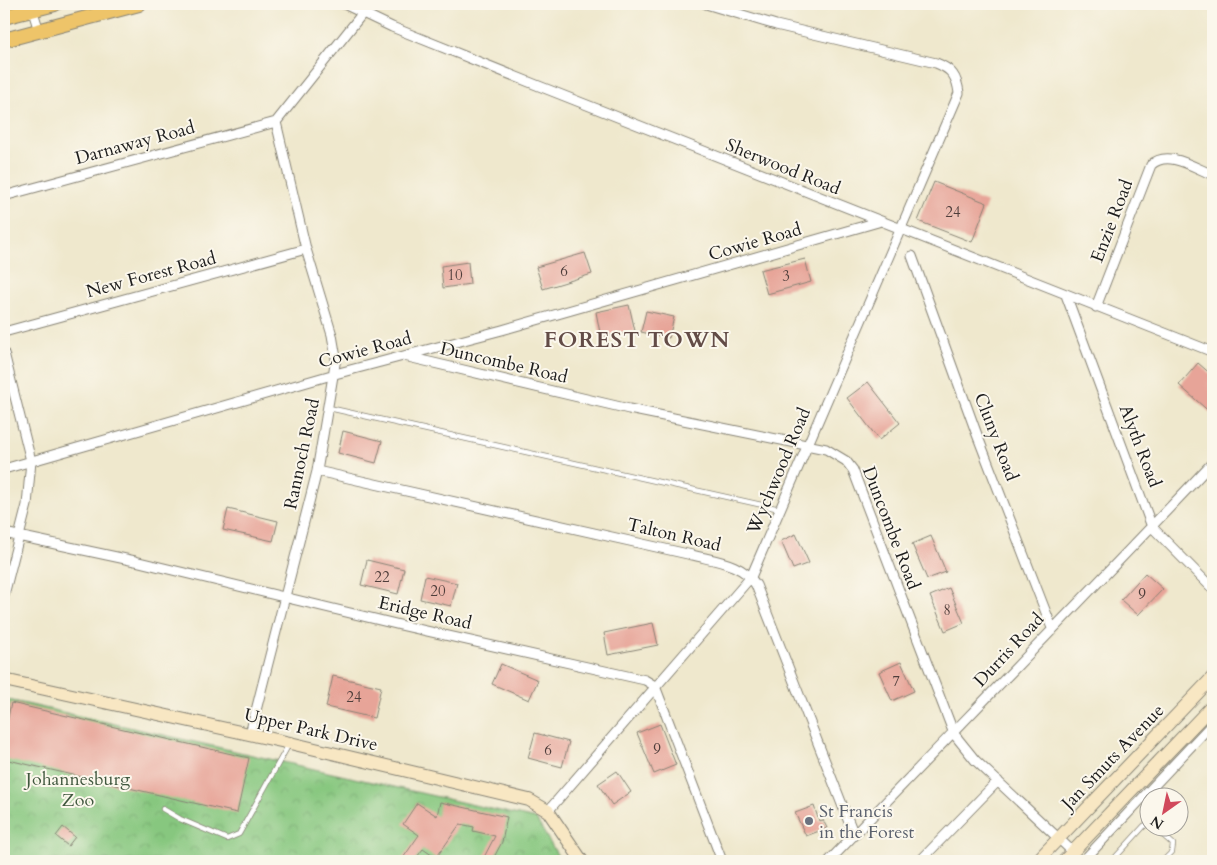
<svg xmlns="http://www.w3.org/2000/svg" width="1217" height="865" font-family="Cardo,serif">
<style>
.park{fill:url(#park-crowns);stroke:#52724e}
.building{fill:#e7a498}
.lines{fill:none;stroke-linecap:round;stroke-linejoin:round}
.service-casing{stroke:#868274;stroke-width:6}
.minor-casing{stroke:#868274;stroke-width:11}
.secondary-casing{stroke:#868274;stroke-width:14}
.primary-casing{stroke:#868274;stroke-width:16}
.service{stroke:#fff;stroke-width:4.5}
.minor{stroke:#fff;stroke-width:9}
.secondary{stroke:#f8e7c3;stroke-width:12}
.primary{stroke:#eec469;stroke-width:14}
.worship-dot{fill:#6b7280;stroke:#fbf7ec;stroke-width:2}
.labels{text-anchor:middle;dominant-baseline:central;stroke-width:4;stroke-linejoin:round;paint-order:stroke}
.number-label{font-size:15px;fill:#4f3e3b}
.street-label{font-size:18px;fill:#1c1c1c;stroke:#fbf7ec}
.park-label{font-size:18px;fill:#41583f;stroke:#fbf7ec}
.worship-label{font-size:18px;fill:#5b616d;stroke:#fbf7ec;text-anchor:start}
.district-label{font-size:22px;font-weight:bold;letter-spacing:1px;fill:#634c47;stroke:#fbf7ec}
</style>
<defs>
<pattern id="park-crowns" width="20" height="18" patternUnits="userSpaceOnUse" patternTransform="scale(1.25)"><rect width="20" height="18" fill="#87c77f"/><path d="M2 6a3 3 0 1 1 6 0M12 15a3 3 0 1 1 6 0" fill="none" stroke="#74aa6d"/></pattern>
</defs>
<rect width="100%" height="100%" fill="#fbf7ec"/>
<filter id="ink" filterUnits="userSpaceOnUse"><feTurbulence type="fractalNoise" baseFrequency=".02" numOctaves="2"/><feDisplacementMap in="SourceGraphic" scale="10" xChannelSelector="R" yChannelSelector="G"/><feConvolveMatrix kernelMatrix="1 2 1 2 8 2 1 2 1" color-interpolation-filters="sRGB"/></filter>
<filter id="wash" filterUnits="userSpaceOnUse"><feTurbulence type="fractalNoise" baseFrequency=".0096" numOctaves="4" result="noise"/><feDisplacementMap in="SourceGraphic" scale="20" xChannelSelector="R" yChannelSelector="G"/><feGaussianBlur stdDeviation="1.12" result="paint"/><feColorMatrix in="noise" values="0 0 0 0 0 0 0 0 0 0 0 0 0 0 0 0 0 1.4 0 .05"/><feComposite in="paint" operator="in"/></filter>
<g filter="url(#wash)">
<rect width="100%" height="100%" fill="#efe8cd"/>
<path class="park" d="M 4,699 L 536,819 L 561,861 L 4,861 Z"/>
<g id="blocks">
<path class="building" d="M 934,182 L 987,203 L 972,242 L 918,221 Z
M 585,253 L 592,274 L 543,289 L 536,267 Z
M 805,259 L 811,282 L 767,294 L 760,270 Z
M 468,262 L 470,284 L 443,288 L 441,266 Z
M 629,305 L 635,331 L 601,338 L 596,312 Z
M 646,311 L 674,317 L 669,338 L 641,332 Z
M 1198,363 L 1213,376 L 1213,415 L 1179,385 Z
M 868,382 L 900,423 L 879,440 L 847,398 Z
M 343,431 L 382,441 L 376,463 L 338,453 Z
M 228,509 L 278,521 L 273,541 L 223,530 Z
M 796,534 L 809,563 L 793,569 L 781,541 Z
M 931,536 L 946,572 L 927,579 L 912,544 Z
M 367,560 L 404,569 L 398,594 L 361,585 Z
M 1145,573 L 1163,589 L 1138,615 L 1121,600 Z
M 425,576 L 457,583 L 451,606 L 420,599 Z
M 949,588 L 964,623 L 945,631 L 930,596 Z
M 653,623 L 658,645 L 608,655 L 604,633 Z
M 901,662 L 914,691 L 892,701 L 879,672 Z
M 501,664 L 538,680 L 529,700 L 492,684 Z
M 333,676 L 381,687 L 374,718 L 326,707 Z
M 11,703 L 249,758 L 237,813 L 4,759 L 4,736 Z
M 660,724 L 676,765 L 654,774 L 637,733 Z
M 535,733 L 569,742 L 562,767 L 528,758 Z
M 617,771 L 631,792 L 612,805 L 598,784 Z
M 440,802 L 507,817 L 502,842 L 492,861 L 482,861 L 495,836 L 473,831 L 474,827 L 460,824 L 436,858 L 423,849 L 414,861 L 401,861 L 419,835 L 403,824 L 417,803 L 437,816 Z
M 814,806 L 819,821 L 823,820 L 827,828 L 806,836 L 795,813 Z
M 63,827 L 75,837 L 68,846 L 56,836 Z"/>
</g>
</g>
<g filter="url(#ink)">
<use href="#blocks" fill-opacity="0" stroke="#868274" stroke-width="1"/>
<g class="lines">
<g class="service-casing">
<path id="service" d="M 329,408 L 780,509
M 163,809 L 180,819 L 227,839 L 239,834 L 289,744
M 1155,828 L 1173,844 L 1172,852 L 1163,861
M 1112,861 L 1144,826 L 1150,823"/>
</g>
<g class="minor-casing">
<path id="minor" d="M 344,4 L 392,27 L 539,86 L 1213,352
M 31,5 L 39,31
M 276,122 L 370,4
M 4,196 L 276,122
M 912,256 L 976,432 L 1052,628
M 1066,295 L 1152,527 L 1213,589
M 1096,307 L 1151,165 C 1168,149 1195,168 1213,175
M 4,332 L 306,249
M 4,353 L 31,461 L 27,505 L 4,595
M 404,356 L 629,409 L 826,449 L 846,461 L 853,470 L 954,734 L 975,760 L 1073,852
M 4,469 L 335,374 L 502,330 L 878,222
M 317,471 L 692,555 C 715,561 743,563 756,585 L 854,835
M 4,533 L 135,561 L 400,625 L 645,680 L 655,686 L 722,861
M 250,734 L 317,471 L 336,358 L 332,335 L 306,249 L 276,122
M 548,811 L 751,577 L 959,93 C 957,77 952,69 936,63 L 776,25 L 706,4
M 829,861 C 957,728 1086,596 1213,462
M 920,861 L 998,781
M 1083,861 L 1213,723"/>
</g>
<g class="secondary-casing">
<path id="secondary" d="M 4,680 L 290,743 L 529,800 L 548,811 L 582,861
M 1037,861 L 1213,677
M 1064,861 L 1213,705"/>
</g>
<g class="primary-casing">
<path id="primary" d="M 4,17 L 55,4
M 4,40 L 139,4"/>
</g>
<use href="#service" class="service"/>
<use href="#minor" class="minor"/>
<use href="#secondary" class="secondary"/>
<use href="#primary" class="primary"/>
</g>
</g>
<circle class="worship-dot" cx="809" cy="821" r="5"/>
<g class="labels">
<g class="number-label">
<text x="953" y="212">24</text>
<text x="564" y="271">6</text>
<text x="455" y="275">10</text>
<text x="786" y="276">3</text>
<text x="382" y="577">22</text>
<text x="438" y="591">20</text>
<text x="1142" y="594">9</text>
<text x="947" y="610">8</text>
<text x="896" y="681">7</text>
<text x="354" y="697">24</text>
<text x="657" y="749">9</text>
<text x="548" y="750">6</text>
</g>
<g class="street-label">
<text transform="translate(135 143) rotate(-15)">Darnaway Road</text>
<text transform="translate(783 167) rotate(22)">Sherwood Road</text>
<text transform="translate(1112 221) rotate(-69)">Enzie Road</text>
<text transform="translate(755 242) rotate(-16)">Cowie Road</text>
<text transform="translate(151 275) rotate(-15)">New Forest Road</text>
<text transform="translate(365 350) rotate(-15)">Cowie Road</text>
<text transform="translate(504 363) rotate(13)">Duncombe Road</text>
<text transform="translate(996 437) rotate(69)">Cluny Road</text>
<text transform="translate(1140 446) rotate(69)">Alyth Road</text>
<text transform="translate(302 454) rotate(-78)">Rannoch Road</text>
<text transform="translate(779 471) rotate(-67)">Wychwood Road</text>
<text transform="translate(891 528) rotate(69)">Duncombe Road</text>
<text transform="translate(674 535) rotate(13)">Talton Road</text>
<text transform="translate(425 613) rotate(13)">Eridge Road</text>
<text transform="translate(1009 650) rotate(-47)">Durris Road</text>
<text transform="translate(311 730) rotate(13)">Upper Park Drive</text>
<text transform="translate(1113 757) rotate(-46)">Jan Smuts Avenue</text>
</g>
<g class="park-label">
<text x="78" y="779">Johannesburg<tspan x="78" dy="21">Zoo</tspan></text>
</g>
<g class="worship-label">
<text x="819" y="811">St Francis<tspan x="819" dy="21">in the Forest</tspan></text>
</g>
<g class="district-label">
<text x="637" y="340">FOREST TOWN</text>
</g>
</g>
<rect width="1217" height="865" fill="none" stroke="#fbf7ec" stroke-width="20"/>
<g transform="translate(1164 812) rotate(213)"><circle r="24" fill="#fbf7ec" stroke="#a29f99"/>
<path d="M0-4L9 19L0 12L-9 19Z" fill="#d1495b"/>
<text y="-8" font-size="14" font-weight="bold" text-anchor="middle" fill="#1c1c1c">N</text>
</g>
</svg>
